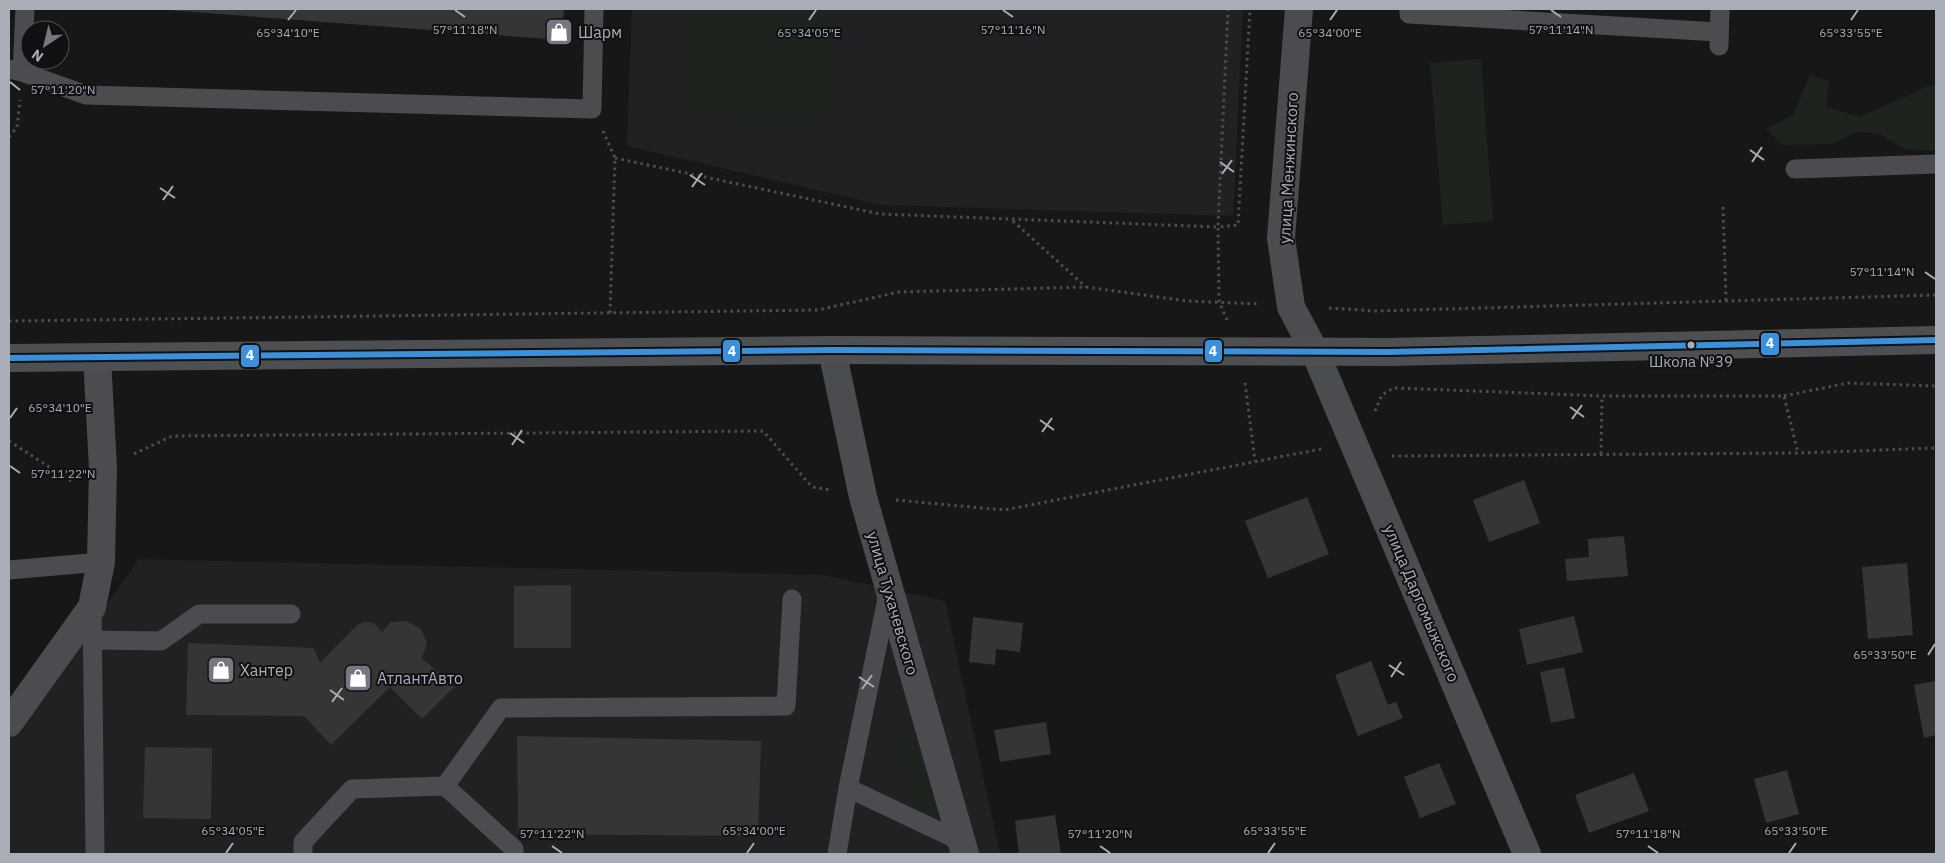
<svg xmlns="http://www.w3.org/2000/svg" width="1945" height="863" font-family="'IBM Plex Sans',sans-serif">
<style>
.built{fill:#212123}
.green{fill:#1d241e}
.building{fill:#353536}
.lines{fill:none;stroke-linecap:round;stroke-linejoin:round}
.path{stroke:#4d4e52;stroke-width:3;stroke-dasharray:2.5 4;stroke-linecap:butt}
.service{stroke:#4b4c50;stroke-width:19}
.minor{stroke:#4b4c50;stroke-width:28}
.tertiary{stroke:#4b4c50;stroke-width:28}
.primary{stroke:#4d4f52;stroke-width:28}
.bus-1-casing{stroke:#111113;stroke-width:10}
.bus-1{stroke:#3a90db;stroke-width:6}
.ticks{fill:none;stroke:#a8adb8;stroke-width:2}
.bus-dot{fill:#a8adb8;stroke:#111113;stroke-width:2}
.labels{text-anchor:middle;dominant-baseline:central;stroke-width:4;stroke-linejoin:round;paint-order:stroke}
.bus-label{font-size:15px;fill:#a8adb8;stroke:#111113}
.poi-label{font-size:16px;fill:#a8adb8;stroke:#111113;text-anchor:start}
.street-label{font-size:16px;fill:#a8adb8;stroke:#111113}
.ticks-label{font-size:12px;text-anchor:middle;fill:#a8adb8;stroke:#111113;stroke-width:4;stroke-linejoin:round;paint-order:stroke}
.line-badge{stroke:#111113;stroke-width:2}
.badge-label{font-size:14px;text-anchor:middle;font-weight:bold;fill:#fff}
</style>
<rect width="100%" height="100%" fill="#171717"/>
<path class="built" d="M 632,9 L 1243,9 L 1233,216 L 881,205 L 627,146 Z
M 139,559 L 824,575 L 945,601 L 1000,854 L 9,854 L 9,741 Z"/>
<path class="green" d="M 690,9 L 840,9 L 836,106 L 831,115 L 815,125 L 701,118 L 694,114 L 684,99 Z
M 1481,59 L 1493,221 L 1443,225 L 1430,63 Z
M 1810,75 L 1829,81 L 1826,107 L 1859,117 L 1936,83 L 1936,151 L 1905,149 L 1878,133 L 1855,132 L 1834,144 L 1782,145 L 1766,128 L 1793,115 Z
M 904,713 L 940,823 L 911,794 L 902,761 Z"/>
<path class="building" d="M 153,9 L 564,9 L 562,40 Z
M 1524,480 L 1540,523 L 1489,542 L 1473,500 Z
M 1307,497 L 1329,554 L 1268,578 L 1245,521 Z
M 1624,536 L 1628,576 L 1567,581 L 1565,559 L 1589,557 L 1588,539 Z
M 1907,563 L 1913,635 L 1868,639 L 1862,567 Z
M 571,585 L 571,648 L 514,648 L 514,586 Z
M 1574,616 L 1583,652 L 1527,665 L 1519,629 Z
M 973,617 L 1023,623 L 1020,652 L 996,649 L 995,665 L 969,662 Z
M 407,621 L 421,629 L 427,643 L 422,658 L 454,687 L 422,719 L 390,687 L 331,745 L 304,716 L 186,715 L 188,643 L 314,648 L 320,663 L 357,625 L 365,622 L 374,623 L 382,632 L 391,622 Z
M 1371,661 L 1388,705 L 1396,702 L 1403,718 L 1358,736 L 1335,675 Z
M 1564,667 L 1575,718 L 1551,723 L 1540,672 Z
M 1936,681 L 1936,735 L 1924,738 L 1914,685 Z
M 1046,722 L 1051,754 L 1000,762 L 994,730 Z
M 517,736 L 761,741 L 758,836 L 518,834 Z
M 145,747 L 212,748 L 211,819 L 143,818 Z
M 1439,763 L 1456,804 L 1420,818 L 1404,777 Z
M 1787,770 L 1799,814 L 1766,823 L 1754,779 Z
M 1634,773 L 1649,811 L 1589,833 L 1575,795 Z
M 1055,815 L 1061,854 L 1019,854 L 1015,821 Z"/>
<g class="lines">
<path class="path" d="M 603,131 L 615,158 L 610,313
M 9,137 L 17,127 L 20,100
M 615,158 L 880,214 L 1218,227 L 1228,9
M 1723,207 L 1726,301
M 1013,221 L 1086,287
M 1329,308 L 1376,311 L 1936,295
M 1227,320 L 1219,301 L 1218,227 L 1238,225 L 1250,9
M 9,321 L 818,310 L 899,292 L 1086,287 L 1187,301 L 1260,304
M 1245,383 L 1255,461
M 1395,388 L 1602,396 L 1784,396 L 1798,453
M 1784,396 L 1848,383 L 1936,386
M 1375,411 L 1382,395 L 1395,387
M 9,441 L 71,481
M 134,454 L 172,436 L 763,431 L 812,487 L 831,490
M 1601,454 L 1602,396
M 1392,456 L 1798,453 L 1936,448
M 896,500 L 1004,510 L 1321,449"/>
<path class="service" d="M 1409,9 L 1409,14 L 1719,32
M 1719,46 L 1720,9
M 9,69 L 22,72 L 86,95 L 592,109 L 594,9
M 22,72 L 25,9
M 1795,169 L 1936,164
M 9,570 L 101,562
M 888,594 L 848,788 L 962,842
M 92,607 L 95,854
M 92,640 L 161,641 L 199,614 L 291,614
M 445,786 L 514,849 L 514,854
M 303,854 L 303,842 L 352,789 L 445,786 L 501,708 L 786,706 L 792,599
M 837,854 L 848,788"/>
<path class="minor" d="M 832,350 L 863,497 L 965,854
M 1315,352 L 1527,854
M 9,723 L 92,607 L 101,562 L 103,468 L 97,358"/>
<path class="tertiary" d="M 1299,9 L 1281,238 L 1291,307 L 1315,352"/>
<path class="primary" d="M 9,358 L 832,350 L 1388,352 L 1936,340"/>
<g class="bus-1-casing">
<path id="bus-1" d="M 9,358 L 832,350 L 1388,352 L 1936,340"/>
</g>
<use href="#bus-1" class="bus-1"/>
</g>
<path class="ticks" d="M 455,10 L 465,17M 1003,10 L 1013,17M 1551,10 L 1561,17M 288,20 L 296,10M 809,20 L 816,10M 1330,20 L 1337,10M 1851,20 L 1858,10M 10,82 L 20,90M 1750,150 L 1764,160M 1220,162 L 1234,172M 1752,162 L 1762,147M 1222,174 L 1232,160M 690,175 L 705,185M 692,187 L 702,173M 160,188 L 175,198M 163,200 L 173,186M 1925,272 L 1935,279M 1570,407 L 1584,417M 10,418 L 17,408M 1572,419 L 1582,405M 1040,420 L 1054,430M 1042,432 L 1052,418M 510,433 L 524,443M 512,445 L 522,430M 10,466 L 20,473M 1928,655 L 1935,644M 1389,665 L 1404,675M 859,677 L 874,687M 1391,677 L 1401,662M 862,689 L 872,675M 330,690 L 344,700M 332,702 L 342,688M 552,846 L 562,853M 1100,846 L 1110,853M 1648,846 L 1658,853M 226,853 L 233,843M 747,853 L 754,843M 1268,853 L 1275,843M 1789,853 L 1796,843"/>
<defs>
<g id="shop-square" transform="scale(1.4375)"><rect x="-9" y="-9" width="18" height="18" rx="4" fill="#757880" stroke="#111113"/><path d="M-5-2.5h2.3a2.7 3.5 0 0 1 5.4 0H5L5.5 6h-11ZM-1.5-2.5h3a1.5 2.3 0 0 0-3 0Z" fill="#fff"/></g>
</defs>
<g fill-rule="evenodd">
<use href="#shop-square" x="559" y="32"/>
<use href="#shop-square" x="221" y="670"/>
<use href="#shop-square" x="358" y="678"/>
</g>
<circle class="bus-dot" cx="1691" cy="345" r="4.5"/>
<g class="labels">
<g class="bus-label">
<text x="1691" y="361">Школа №39</text>
</g>
<g class="poi-label">
<text x="578" y="32">Шарм</text>
<text x="240" y="670">Хантер</text>
<text x="377" y="678">АтлантАвто</text>
</g>
<g class="street-label">
<text transform="translate(1288 168) rotate(-87)">улица Менжинского</text>
<text transform="translate(893 603) rotate(74)">улица Тухачевского</text>
<text transform="translate(1422 603) rotate(67)">улица Даргомыжского</text>
</g>
</g>
<g class="ticks-label">
<text x="465" y="34">57°11'18"N</text>
<text x="1013" y="34">57°11'16"N</text>
<text x="1561" y="34">57°11'14"N</text>
<text x="288" y="37">65°34'10"E</text>
<text x="809" y="37">65°34'05"E</text>
<text x="1330" y="37">65°34'00"E</text>
<text x="1851" y="37">65°33'55"E</text>
<text x="63" y="94">57°11'20"N</text>
<text x="1882" y="276">57°11'14"N</text>
<text x="60" y="412">65°34'10"E</text>
<text x="63" y="478">57°11'22"N</text>
<text x="1885" y="659">65°33'50"E</text>
<text x="233" y="835">65°34'05"E</text>
<text x="754" y="835">65°34'00"E</text>
<text x="1275" y="835">65°33'55"E</text>
<text x="1796" y="835">65°33'50"E</text>
<text x="552" y="838">57°11'22"N</text>
<text x="1100" y="838">57°11'20"N</text>
<text x="1648" y="838">57°11'18"N</text>
</g>
<g class="line-badge">
<rect x="1760" y="332" width="20" height="24" rx="5" fill="#3a90db"/>
<rect x="722" y="339" width="19" height="24" rx="5" fill="#3a90db"/>
<rect x="1204" y="339" width="19" height="24" rx="5" fill="#3a90db"/>
<rect x="240" y="344" width="20" height="24" rx="5" fill="#3a90db"/>
</g>
<g class="badge-label">
<text x="1770" y="348">4</text>
<text x="732" y="356">4</text>
<text x="1213" y="356">4</text>
<text x="250" y="360">4</text>
</g>
<rect width="1945" height="863" fill="none" stroke="#a8adb8" stroke-width="20"/>
<g transform="translate(45 45) rotate(215)"><circle r="24" fill="#111113" stroke="#4d4f55"/>
<path d="M0-4L9 19L0 12L-9 19Z" fill="#757880"/>
<text y="-8" font-size="14" font-weight="bold" text-anchor="middle" fill="#a8adb8">N</text>
</g>
</svg>
